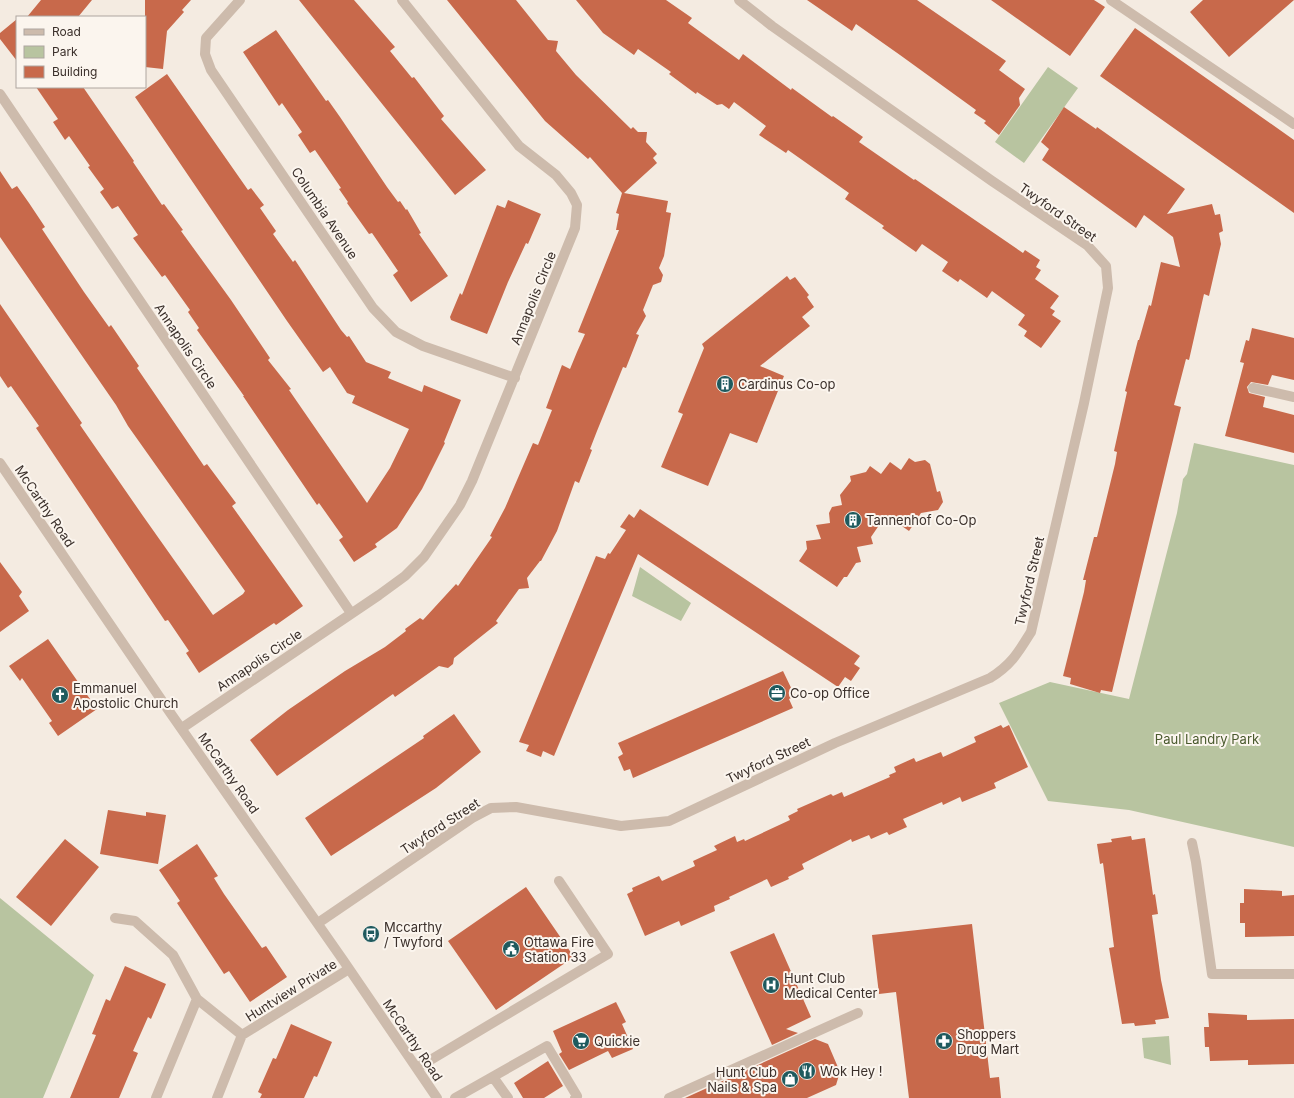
<svg xmlns="http://www.w3.org/2000/svg" width="1294" height="1098" font-family="Inter,sans-serif">
<style>
.green{fill:#b8c4a0}
.building{fill:#c8694b}
.lines{fill:none;stroke-linecap:round;stroke-linejoin:round}
.minor{stroke:#cdbbac;stroke-width:10}
.labels{text-anchor:middle;dominant-baseline:central;stroke-width:4;stroke-linejoin:round;paint-order:stroke}
.street-label{font-size:13px;fill:#3b302b;stroke:#fbf5ee}
.poi-label{font-size:13px;fill:#3b302b;stroke:#fbf5ee;text-anchor:start}
.park-label{font-size:13px;fill:#4a5a2e;stroke:#fbf5ee}
</style>
<rect width="100%" height="100%" fill="#f4ebe1"/>
<path class="green" d="M 1048,67 L 1078,88 L 1024,163 L 995,142 Z
M 1194,443 L 1294,465 L 1294,847 L 1129,810 L 1048,801 L 999,703 L 1050,682 L 1129,699 L 1177,513 L 1183,479 L 1187,474 Z
M 640,567 L 691,603 L 681,621 L 632,596 Z
M 0,898 L 94,975 L 43,1098 L 0,1098 Z
M 1169,1036 L 1171,1065 L 1144,1058 L 1142,1038 Z"/>
<path class="building" d="M 41,0 L 92,0 L 78,17 L 27,17 Z
M 145,0 L 191,0 L 182,10 L 184,12 L 167,31 L 163,69 L 145,67 Z
M 299,0 L 354,0 L 395,47 L 390,51 L 412,78 L 414,77 L 444,116 L 441,119 L 486,170 L 455,195 Z
M 447,0 L 516,0 L 548,40 L 558,41 L 556,51 L 576,75 L 631,129 L 633,127 L 638,132 L 647,132 L 646,142 L 657,154 L 653,158 L 657,163 L 624,193 L 668,201 L 666,212 L 671,213 L 664,256 L 659,268 L 663,275 L 661,282 L 653,285 L 643,310 L 646,316 L 636,334 L 639,335 L 626,368 L 623,367 L 597,431 L 590,449 L 592,450 L 579,483 L 575,481 L 557,531 L 541,561 L 540,561 L 527,578 L 529,588 L 519,589 L 496,621 L 498,623 L 454,658 L 453,664 L 448,668 L 439,666 L 395,697 L 393,694 L 277,776 L 250,740 L 288,710 L 345,671 L 385,647 L 406,631 L 405,629 L 420,618 L 423,620 L 456,584 L 458,586 L 492,537 L 490,536 L 505,508 L 533,443 L 538,445 L 552,410 L 546,408 L 562,365 L 570,369 L 577,352 L 585,334 L 578,332 L 619,230 L 616,230 L 619,214 L 616,213 L 622,193 L 590,157 L 588,159 L 545,121 Z
M 576,0 L 666,0 L 692,18 L 688,23 L 739,60 L 743,54 L 791,90 L 792,88 L 832,117 L 833,116 L 863,137 L 859,142 L 914,180 L 915,179 L 1023,253 L 1025,250 L 1040,260 L 1036,267 L 1041,270 L 1035,279 L 1059,296 L 1050,308 L 1055,311 L 1052,315 L 1061,321 L 1041,348 L 1024,336 L 1027,331 L 1018,325 L 1025,315 L 992,291 L 987,298 L 960,279 L 958,282 L 942,271 L 948,262 L 922,244 L 916,252 L 882,228 L 884,226 L 845,199 L 849,193 L 788,150 L 786,153 L 759,135 L 766,126 L 734,102 L 729,109 L 722,104 L 717,105 L 697,92 L 696,94 L 669,74 L 671,72 L 638,49 L 634,55 L 603,33 Z
M 807,0 L 917,0 L 1006,61 L 999,70 L 1025,89 L 1019,98 L 1020,105 L 999,135 L 984,123 L 986,121 L 974,113 L 976,110 L 900,55 L 856,24 L 852,31 Z
M 991,0 L 1094,0 L 1105,7 L 1070,56 Z
M 1203,0 L 1294,0 L 1229,57 L 1190,12 Z
M 17,19 L 17,61 L 0,39 L 0,33 Z
M 1135,28 L 1294,140 L 1294,213 L 1100,76 Z
M 276,30 L 326,101 L 328,100 L 340,117 L 387,187 L 398,202 L 400,201 L 406,210 L 407,209 L 421,233 L 419,234 L 448,276 L 411,302 L 393,275 L 398,271 L 372,233 L 369,234 L 347,203 L 348,202 L 339,189 L 341,188 L 315,150 L 310,153 L 298,135 L 302,132 L 282,103 L 279,106 L 243,52 Z
M 167,74 L 248,190 L 251,188 L 264,205 L 260,208 L 276,231 L 273,234 L 293,262 L 295,260 L 341,330 L 347,337 L 349,336 L 366,362 L 391,372 L 388,378 L 422,392 L 424,385 L 461,400 L 444,442 L 445,443 L 422,489 L 397,528 L 375,544 L 377,547 L 354,562 L 339,540 L 343,537 L 319,503 L 317,505 L 243,396 L 244,396 L 197,330 L 199,328 L 188,312 L 190,310 L 165,275 L 162,277 L 133,238 L 138,235 L 118,206 L 112,209 L 100,192 L 104,189 L 88,167 L 90,166 L 69,136 L 65,140 L 53,122 L 58,119 L 36,87 L 83,87 L 134,161 L 133,162 L 162,205 L 164,204 L 183,230 L 181,231 L 231,300 L 270,358 L 268,360 L 291,389 L 289,390 L 367,503 L 390,468 L 409,429 L 352,403 L 355,396 L 347,393 L 330,367 L 323,372 L 287,321 L 135,97 Z
M 1064,107 L 1096,129 L 1097,127 L 1185,189 L 1167,214 L 1212,204 L 1215,215 L 1220,214 L 1223,231 L 1219,233 L 1221,244 L 1209,296 L 1204,294 L 1189,360 L 1186,359 L 1174,405 L 1181,407 L 1112,692 L 1101,690 L 1100,693 L 1070,684 L 1071,678 L 1063,676 L 1084,592 L 1086,580 L 1083,580 L 1094,537 L 1097,537 L 1115,464 L 1117,452 L 1114,451 L 1127,392 L 1125,391 L 1138,340 L 1139,340 L 1149,305 L 1151,306 L 1161,262 L 1180,267 L 1173,237 L 1144,215 L 1136,228 L 1042,160 L 1049,149 L 1041,142 Z
M 0,171 L 12,189 L 17,186 L 29,203 L 45,227 L 42,229 L 84,292 L 109,327 L 111,325 L 139,366 L 137,368 L 204,466 L 207,464 L 236,503 L 232,506 L 303,606 L 276,625 L 274,623 L 199,673 L 186,653 L 189,651 L 168,620 L 165,621 L 36,428 L 39,426 L 11,386 L 8,388 L 0,376 L 0,304 L 82,423 L 80,425 L 143,516 L 213,615 L 243,594 L 245,591 L 128,426 L 116,405 L 0,237 Z
M 508,200 L 541,214 L 528,244 L 526,243 L 508,282 L 487,334 L 451,320 L 450,317 L 460,293 L 462,295 L 497,205 L 505,208 Z
M 787,276 L 790,280 L 795,277 L 809,295 L 807,297 L 814,307 L 802,317 L 810,326 L 760,366 L 784,376 L 757,443 L 730,433 L 708,486 L 661,467 L 683,414 L 678,412 L 704,348 L 702,344 Z
M 1252,328 L 1294,338 L 1294,380 L 1272,375 L 1268,385 L 1251,382 L 1247,387 L 1249,393 L 1265,397 L 1263,407 L 1294,415 L 1294,453 L 1225,436 L 1244,363 L 1240,362 L 1246,340 L 1249,341 Z
M 909,458 L 915,462 L 925,460 L 930,464 L 937,492 L 940,491 L 943,502 L 938,510 L 921,513 L 909,531 L 886,515 L 871,537 L 873,544 L 857,547 L 861,562 L 856,563 L 847,577 L 844,577 L 837,587 L 799,561 L 807,549 L 806,541 L 821,539 L 816,525 L 830,523 L 829,513 L 832,507 L 842,505 L 840,495 L 851,481 L 850,476 L 866,472 L 870,466 L 881,474 L 890,462 L 901,470 Z
M 640,509 L 860,656 L 854,664 L 860,668 L 851,681 L 845,677 L 838,687 L 638,554 L 554,756 L 543,751 L 541,757 L 526,751 L 529,745 L 519,742 L 596,556 L 605,559 L 608,553 L 610,554 L 626,530 L 620,527 L 629,514 L 634,518 Z
M 0,562 L 22,592 L 19,596 L 29,611 L 0,632 Z
M 48,639 L 97,709 L 58,736 L 49,723 L 52,721 L 22,678 L 20,681 L 9,666 Z
M 783,671 L 795,696 L 789,699 L 793,708 L 633,778 L 630,769 L 624,771 L 618,757 L 623,754 L 618,743 Z
M 454,714 L 481,752 L 436,788 L 331,856 L 305,818 L 424,738 L 423,736 Z
M 1001,725 L 1003,728 L 1009,725 L 1028,767 L 994,783 L 996,788 L 962,802 L 960,797 L 943,805 L 942,802 L 903,819 L 907,827 L 889,835 L 887,832 L 871,839 L 869,835 L 852,842 L 851,839 L 802,864 L 804,869 L 788,877 L 789,879 L 771,887 L 767,879 L 729,897 L 730,899 L 714,906 L 715,911 L 681,926 L 679,921 L 645,936 L 627,894 L 633,891 L 632,888 L 659,876 L 662,881 L 695,866 L 693,861 L 717,850 L 714,846 L 735,836 L 737,842 L 744,839 L 745,841 L 790,820 L 788,816 L 798,811 L 797,809 L 831,794 L 833,796 L 842,792 L 844,797 L 890,777 L 889,775 L 896,772 L 894,767 L 914,758 L 916,762 L 941,752 L 943,757 L 976,742 L 974,737 Z
M 108,810 L 146,816 L 146,812 L 166,815 L 158,864 L 100,854 Z
M 1131,836 L 1132,840 L 1145,838 L 1153,895 L 1155,894 L 1158,914 L 1152,915 L 1161,980 L 1169,1018 L 1155,1020 L 1156,1024 L 1135,1026 L 1134,1023 L 1122,1024 L 1109,948 L 1114,947 L 1103,863 L 1100,864 L 1097,844 L 1112,842 L 1111,839 Z
M 65,839 L 99,867 L 51,926 L 16,897 Z
M 197,844 L 218,876 L 214,878 L 224,894 L 262,948 L 266,946 L 287,977 L 250,1002 L 229,971 L 224,974 L 177,903 L 180,901 L 159,870 Z
M 526,887 L 574,957 L 496,1010 L 448,941 Z
M 1244,889 L 1282,891 L 1282,896 L 1294,895 L 1294,936 L 1245,937 L 1245,923 L 1240,923 L 1240,903 L 1244,903 Z
M 972,924 L 990,1078 L 999,1077 L 1001,1098 L 909,1098 L 896,992 L 879,994 L 872,935 Z
M 774,933 L 811,1017 L 786,1029 L 798,1033 L 772,1045 L 730,952 Z
M 125,966 L 166,984 L 151,1019 L 148,1017 L 133,1051 L 138,1053 L 119,1098 L 70,1098 L 96,1035 L 92,1034 L 106,999 L 110,1001 Z
M 616,1002 L 626,1022 L 622,1024 L 633,1049 L 612,1058 L 608,1051 L 569,1070 L 559,1054 L 562,1052 L 553,1031 Z
M 1208,1013 L 1247,1015 L 1247,1020 L 1294,1019 L 1294,1064 L 1248,1065 L 1248,1060 L 1210,1061 L 1209,1047 L 1205,1047 L 1204,1027 L 1209,1027 Z
M 291,1024 L 332,1042 L 317,1077 L 314,1076 L 304,1098 L 260,1098 L 262,1094 L 258,1092 L 273,1058 L 276,1059 Z
M 815,1039 L 828,1044 L 840,1072 L 836,1085 L 807,1098 L 685,1098 Z
M 548,1061 L 563,1086 L 544,1098 L 523,1098 L 514,1083 Z"/>
<g class="lines">
<path class="minor" d="M 240,0 L 206,38 L 205,54 L 211,70 L 373,308 L 396,332 L 423,346 L 515,378
M 1111,0 L 1294,124
M 0,94 L 351,613
M 1253,388 L 1294,397
M 0,463 L 169,711 L 343,960 L 437,1098
M 182,728 L 379,595 L 405,576 L 424,557 L 460,505 L 472,481 L 575,228 L 577,205 L 571,193 L 556,175 L 519,146 L 402,0
M 1192,843 L 1196,862 L 1212,974 L 1294,974
M 115,918 L 135,921 L 173,955 L 197,999 L 242,1035
M 318,923 L 472,818 L 491,808 L 516,807 L 621,826 L 669,821 L 835,743 L 990,678 C 1011,665 1018,653 1031,632 L 1084,403 L 1108,288 L 1106,266 L 1087,245 L 992,181 L 772,26 L 739,0
M 417,1068 L 608,954 L 559,881
M 493,1077 L 508,1098
M 156,1098 L 197,999
M 217,1098 L 242,1035 L 349,969
M 455,1098 L 547,1046 L 577,1096 L 575,1098
M 669,1098 L 858,1013"/>
</g>
<defs>
<g id="building-disc" transform="scale(0.9)"><circle r="9.5" fill="#1f5a5e" stroke="#fbf5ee"/><path d="M-4-6H4V6H1V3H-1V6H-4ZM-2.5-4.3h1.7v1.8h-1.7ZM.8-4.3h1.7v1.8H.8ZM-2.5-1h1.7V.8h-1.7ZM.8-1h1.7V.8H.8Z" fill="#fff"/></g>
<g id="office-disc" transform="scale(0.9)"><circle r="9.5" fill="#1f5a5e" stroke="#fbf5ee"/><path d="M-6-3h4V-5.5h4V-3h4V5H-6ZM-1-4.5V-3h2v-1.5ZM-6 0V1H6V0Z" fill="#fff"/></g>
<g id="church-disc" transform="scale(0.9)"><circle r="9.5" fill="#1f5a5e" stroke="#fbf5ee"/><path d="M-1.2-6h2.4v3.5h3.3v2.4h-3.3V6h-2.4V-.1h-3.3v-2.4h3.3Z" fill="#fff"/></g>
<g id="bus-disc" transform="scale(0.9)"><circle r="9.5" fill="#1f5a5e" stroke="#fbf5ee"/><path d="M-5-6H5V4H4V6H2V4H-2V6H-4V4H-5ZM-3.5-4V0h7V-4ZM-3.5 1.2v1.5H-2V1.2ZM2 1.2v1.5H3.5V1.2Z" fill="#fff"/></g>
<g id="civic-disc" transform="scale(0.9)"><circle r="9.5" fill="#1f5a5e" stroke="#fbf5ee"/><path d="M-.6-6.5H3V-4.5H.6V-3L4-1V1h2V6H-6V1h2V-1L-.6-3ZM-1.2 2.5V6h2.4V2.5Z" fill="#fff"/></g>
<g id="hospital-disc" transform="scale(0.9)"><circle r="9.5" fill="#1f5a5e" stroke="#fbf5ee"/><path d="M-5-5h3v3.5h4V-5h3V5h-3V1.5h-4V5h-3Z" fill="#fff"/></g>
<g id="supermarket-disc" transform="scale(0.9)"><circle r="9.5" fill="#1f5a5e" stroke="#fbf5ee"/><path d="M-6-5.5h2.5l.6 2H6L4.5 2H-2.5L-4.4-4H-6ZM-1.5 3.2a1.3 1.3 0 1 0 .1 0ZM3 3.2a1.3 1.3 0 1 0 .1 0Z" fill="#fff"/></g>
<g id="pharmacy-disc" transform="scale(0.9)"><circle r="9.5" fill="#1f5a5e" stroke="#fbf5ee"/><path d="M-2-6h4v4h4v4h-4v4h-4v-4h-4v-4h4Z" fill="#fff"/></g>
<g id="restaurant-disc" transform="scale(0.9)"><circle r="9.5" fill="#1f5a5e" stroke="#fbf5ee"/><path d="M-5-6h1v4h1v-4h1v4h1v-4h1v5L-1.5 .5V6h-2V.5L-5-1ZM5-6V6H3V1.5H1.5Q1.5-4 5-6Z" fill="#fff"/></g>
<g id="shop-disc" transform="scale(0.9)"><circle r="9.5" fill="#1f5a5e" stroke="#fbf5ee"/><path d="M-5-2.5h2.3a2.7 3.5 0 0 1 5.4 0H5L5.5 6h-11ZM-1.5-2.5h3a1.5 2.3 0 0 0-3 0Z" fill="#fff"/></g>
</defs>
<g fill-rule="evenodd">
<use href="#building-disc" x="725" y="384"/>
<use href="#building-disc" x="853" y="520"/>
<use href="#office-disc" x="777" y="693"/>
<use href="#church-disc" x="60" y="695"/>
<use href="#bus-disc" x="371" y="934"/>
<use href="#civic-disc" x="511" y="949"/>
<use href="#hospital-disc" x="771" y="985"/>
<use href="#supermarket-disc" x="581" y="1041"/>
<use href="#pharmacy-disc" x="944" y="1041"/>
<use href="#restaurant-disc" x="807" y="1071"/>
<use href="#shop-disc" x="790" y="1079"/>
</g>
<g class="labels">
<g class="street-label">
<text transform="translate(1058 212) rotate(35)">Twyford Street</text>
<text transform="translate(325 213) rotate(56)">Columbia Avenue</text>
<text transform="translate(533 298) rotate(-68)">Annapolis Circle</text>
<text transform="translate(186 346) rotate(56)">Annapolis Circle</text>
<text transform="translate(45 506) rotate(56)">McCarthy Road</text>
<text transform="translate(1029 581) rotate(-77)">Twyford Street</text>
<text transform="translate(259 660) rotate(-34)">Annapolis Circle</text>
<text transform="translate(768 760) rotate(-25)">Twyford Street</text>
<text transform="translate(229 773) rotate(55)">McCarthy Road</text>
<text transform="translate(440 826) rotate(-33)">Twyford Street</text>
<text transform="translate(291 990) rotate(-32)">Huntview Private</text>
<text transform="translate(413 1040) rotate(56)">McCarthy Road</text>
</g>
<g class="poi-label">
<text x="738" y="384">Cardinus Co-op</text>
<text x="866" y="520">Tannenhof Co-Op</text>
<text x="73" y="688">Emmanuel<tspan x="73" dy="15">Apostolic Church</tspan></text>
<text x="790" y="693">Co-op Office</text>
<text x="384" y="927">Mccarthy<tspan x="384" dy="15">/ Twyford</tspan></text>
<text x="524" y="942">Ottawa Fire<tspan x="524" dy="15">Station 33</tspan></text>
<text x="784" y="978">Hunt Club<tspan x="784" dy="15">Medical Center</tspan></text>
<text x="957" y="1034">Shoppers<tspan x="957" dy="15">Drug Mart</tspan></text>
<text x="594" y="1041">Quickie</text>
<text x="820" y="1071">Wok Hey !</text>
<text x="777" y="1072" text-anchor="end">Hunt Club<tspan x="777" dy="15">Nails &amp; Spa</tspan></text>
</g>
<g class="park-label">
<text x="1207" y="739">Paul Landry Park</text>
</g>
</g>
<rect x="16" y="16" width="130" height="72" fill="#fbf5ee" stroke="#aea6a0"/>
<rect x="24" y="29" width="20" height="6" fill="#cdbbac" stroke="#aea6a0"/>
<text x="52" y="36" font-size="12" fill="#3b302b">Road</text>
<rect x="24" y="46" width="20" height="12" fill="#b8c4a0" stroke="#aea6a0"/>
<text x="52" y="56" font-size="12" fill="#3b302b">Park</text>
<rect x="24" y="66" width="20" height="12" fill="#c8694b" stroke="#aea6a0"/>
<text x="52" y="76" font-size="12" fill="#3b302b">Building</text>
</svg>
